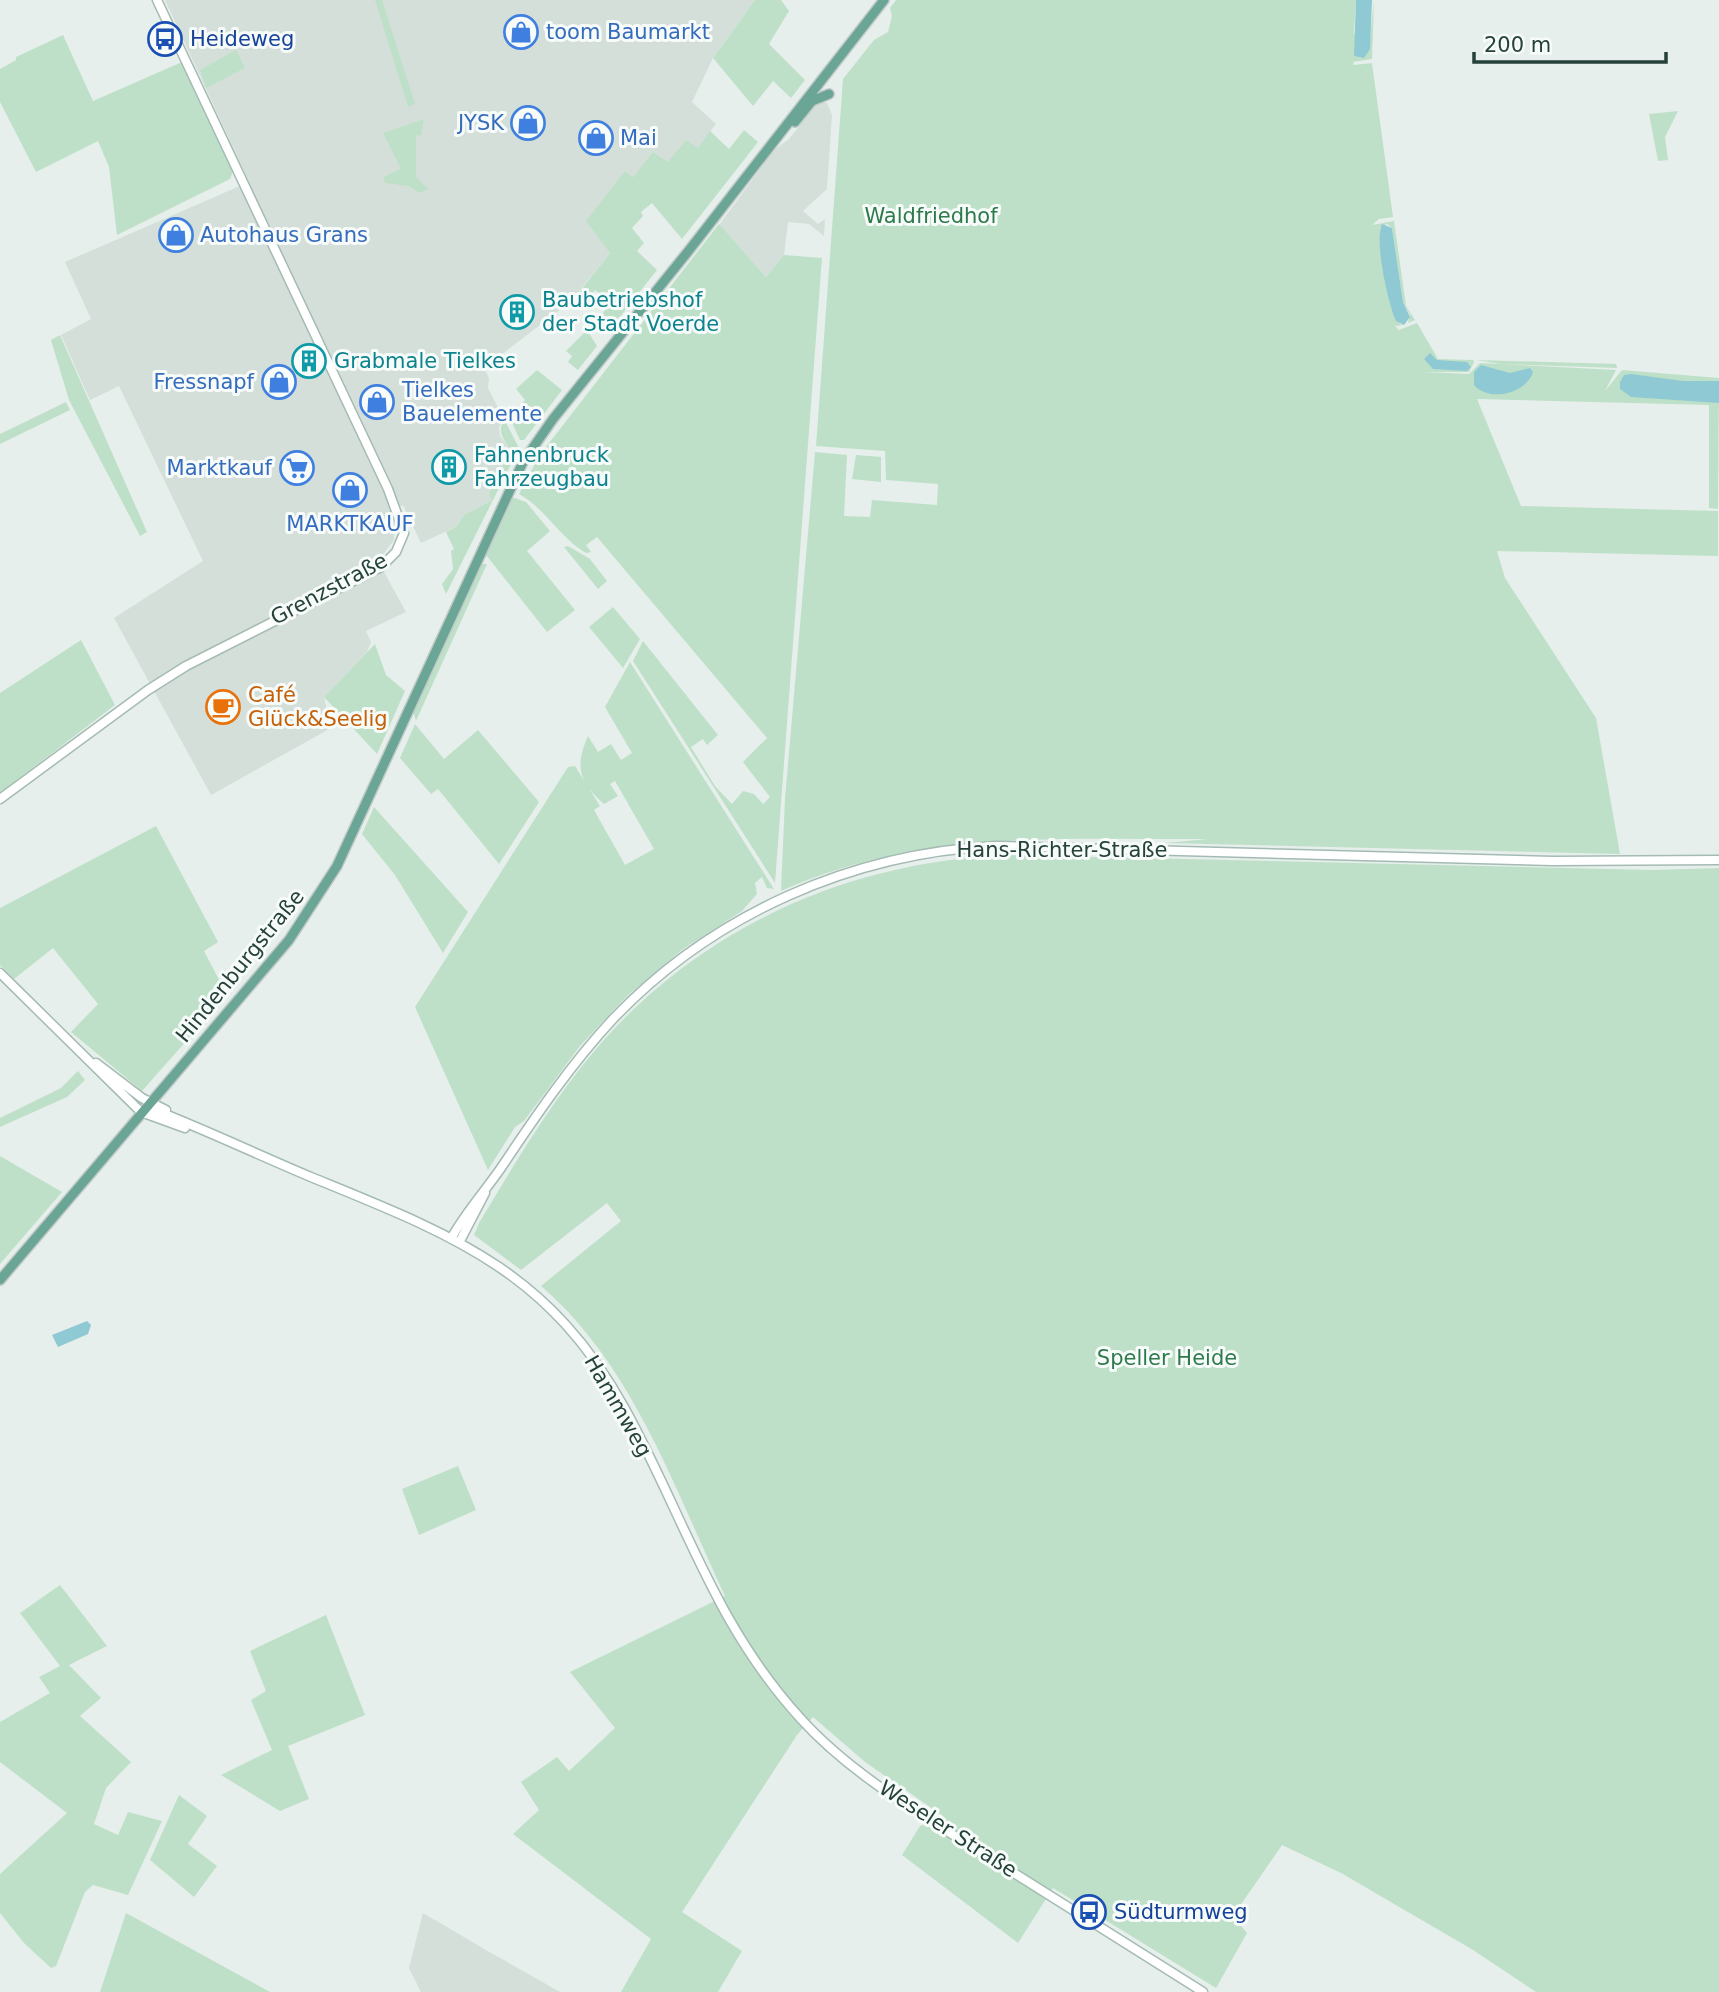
<svg xmlns="http://www.w3.org/2000/svg" width="1719" height="1992" font-family="'DejaVu Sans',sans-serif">
<style>
.built{fill:#d4dfda}
.green{fill:#bfe0c8}
.water{fill:#8ec9d4}
.lines{fill:none;stroke-linecap:round;stroke-linejoin:round}
.secondary-casing{stroke:#a4bbb3;stroke-width:11}
.primary-casing{stroke:#c2cac8;stroke-width:12}
.secondary{stroke:#fff;stroke-width:8}
.primary{stroke:#6aa596;stroke-width:9}
.labels{text-anchor:middle;dominant-baseline:central;stroke-width:6;stroke-linejoin:round;paint-order:stroke}
.shop-label{font-size:21px;fill:#366cbe;stroke:#f7fbf9;text-anchor:start}
.transit-label{font-size:21px;fill:#164399;stroke:#f7fbf9;text-anchor:start}
.park-label{font-size:21px;fill:#2d7a4b;stroke:#f7fbf9}
.culture-label{font-size:21px;fill:#0d838f;stroke:#f7fbf9;text-anchor:start}
.street-label{font-size:21px;fill:#24423a;stroke:#f7fbf9}
.food-label{font-size:21px;fill:#c56008;stroke:#f7fbf9;text-anchor:start}
</style>
<rect width="100%" height="100%" fill="#e6efeb"/>
<path class="built" d="M 165,0 L 755,0 L 713,58 L 692,102 L 716,124 L 698,148 L 633,177 L 625,171 L 610,253 L 570,302 L 484,368 L 489,378 L 488,388 L 504,419 L 499,427 L 500,436 L 511,450 L 494,485 L 492,500 L 464,515 L 456,527 L 421,543 L 403,505 L 392,511 L 395,525 L 394,540 L 378,561 L 406,612 L 366,631 L 371,642 L 367,652 L 324,697 L 331,728 L 211,795 L 114,618 L 203,561 L 119,386 L 90,400 L 61,335 L 91,319 L 65,262 L 249,182 Z
M 819,101 L 827,103 L 832,115 L 827,189 L 803,211 L 818,224 L 825,219 L 824,236 L 809,224 L 788,222 L 784,255 L 766,277 L 719,225 L 774,150 L 789,139 Z
M 423,1913 L 486,1950 L 560,1992 L 421,1992 L 409,1968 Z"/>
<path class="green" d="M 375,0 L 382,0 L 415,104 L 408,107 Z
M 755,0 L 781,0 L 789,11 L 769,44 L 805,80 L 791,98 L 773,81 L 753,106 L 713,58 Z
M 896,0 L 1356,0 L 1354,33 L 1369,49 L 1374,0 L 1372,59 L 1353,62 L 1354,65 L 1372,63 L 1393,217 L 1379,219 L 1372,225 L 1394,221 L 1406,306 L 1415,320 L 1408,323 L 1410,315 L 1403,302 L 1392,228 L 1387,224 L 1380,228 C 1382,262 1386,293 1400,324 L 1404,325 L 1395,326 L 1399,330 L 1417,323 L 1438,359 L 1473,360 L 1474,362 L 1469,372 L 1424,372 L 1469,374 L 1480,363 L 1616,370 L 1605,391 L 1622,370 L 1719,378 L 1718,509 L 1709,508 L 1709,405 L 1477,399 L 1521,506 L 1718,511 L 1718,556 L 1497,551 L 1505,578 L 1596,718 L 1620,854 L 1165,843 L 1208,839 C 1061,840 919,829 781,891 L 785,799 L 815,452 L 847,455 L 844,516 L 870,517 L 872,500 L 937,505 L 938,484 L 886,480 L 885,451 L 816,446 L 843,79 L 874,40 L 888,32 L 892,16 L 890,8 Z
M 63,35 L 93,101 L 182,62 L 233,171 L 230,179 L 117,235 L 109,167 L 98,141 L 36,172 L 0,102 L 0,69 L 16,60 L 16,57 Z
M 236,50 L 245,68 L 206,88 L 200,70 Z
M 1678,111 L 1665,137 L 1668,160 L 1658,161 L 1649,114 Z
M 424,119 L 421,136 L 416,135 L 416,177 L 428,189 L 420,193 L 408,186 L 385,183 L 383,177 L 401,169 L 383,133 Z
M 744,130 L 758,142 L 682,239 L 652,203 L 641,212 L 643,216 L 632,228 L 644,243 L 637,251 L 657,270 L 608,332 L 597,321 L 611,302 L 595,290 L 584,304 L 576,296 L 610,253 L 586,221 L 625,171 L 633,177 L 653,152 L 668,162 L 686,140 L 698,148 L 710,131 L 729,149 Z
M 719,224 L 766,277 L 784,255 L 822,258 L 775,883 L 633,661 L 643,641 L 718,735 L 707,745 L 703,739 L 691,747 L 715,786 L 732,804 L 743,791 L 754,794 L 763,804 L 770,797 L 743,762 L 767,738 L 597,537 L 586,545 L 591,552 L 586,553 C 560,538 545,508 519,494 L 539,456 Z
M 587,330 L 597,346 L 578,370 L 568,362 L 572,356 L 566,351 Z
M 60,335 L 147,532 L 140,536 L 69,400 L 51,340 Z
M 1476,360 L 1616,364 L 1617,368 L 1501,364 Z
M 537,370 L 562,390 L 524,440 L 520,440 L 508,414 L 514,407 L 518,409 L 525,400 L 516,389 Z
M 66,402 L 70,410 L 0,444 L 0,434 Z
M 504,419 L 519,448 L 446,594 L 442,584 L 453,569 L 451,551 L 454,549 L 446,532 L 456,527 L 464,515 L 492,500 L 489,494 L 511,450 C 503,438 497,433 504,419 Z
M 856,455 L 881,457 L 881,482 L 852,479 Z
M 515,498 L 526,502 L 550,531 L 527,551 L 575,610 L 547,632 L 486,555 L 486,548 L 509,499 Z
M 568,546 L 590,559 L 607,581 L 598,589 L 564,547 Z
M 481,564 L 487,564 L 416,721 L 413,711 Z
M 613,607 L 640,639 L 623,668 L 589,627 Z
M 81,640 L 115,705 L 0,793 L 0,693 Z
M 375,644 L 386,675 L 405,691 L 377,754 L 324,697 Z
M 630,662 L 774,889 L 767,888 L 762,877 L 755,883 L 757,894 L 742,911 L 683,949 L 627,996 L 580,1046 L 524,1121 L 515,1127 L 488,1170 L 415,1007 L 568,767 L 575,766 L 600,806 L 594,810 L 625,865 L 654,849 L 615,781 L 610,784 L 618,796 L 604,804 C 578,781 575,766 588,736 L 598,752 L 611,744 L 621,760 L 632,753 L 605,707 Z
M 415,724 L 444,759 L 478,730 L 539,802 L 499,864 L 438,789 L 431,794 L 400,758 Z
M 374,807 L 468,912 L 443,953 L 395,875 L 362,834 Z
M 156,826 L 218,942 L 204,951 L 227,995 L 142,1091 L 71,1032 L 98,1004 L 53,948 L 14,979 L 0,965 L 0,908 Z
M 1010,855 L 1652,870 L 1719,868 L 1719,1992 L 1536,1992 L 1473,1950 L 1341,1873 L 1282,1845 L 1233,1916 L 1247,1933 L 1216,1988 L 1053,1888 L 1018,1943 L 902,1855 L 920,1826 L 943,1816 L 865,1762 L 813,1717 L 797,1735 L 682,1912 L 742,1951 L 718,1992 L 621,1992 L 651,1939 L 513,1834 L 539,1810 L 521,1782 L 557,1757 L 569,1771 L 615,1728 L 570,1672 L 725,1596 C 674,1488 633,1365 541,1286 L 621,1221 L 607,1203 L 521,1270 L 474,1235 L 479,1223 C 524,1148 571,1068 635,1008 C 738,911 869,860 1010,855 Z
M 78,1071 L 85,1080 L 67,1097 L 0,1127 L 0,1118 L 61,1088 Z
M 0,1156 L 62,1192 L 0,1264 Z
M 458,1466 L 476,1510 L 419,1535 L 402,1489 Z
M 60,1585 L 107,1646 L 69,1665 L 101,1698 L 80,1716 L 131,1762 L 106,1788 L 94,1824 L 118,1835 L 128,1812 L 162,1821 L 128,1895 L 93,1885 L 85,1892 L 56,1966 L 51,1968 L 24,1943 L 0,1913 L 0,1874 L 67,1813 L 0,1762 L 0,1722 L 50,1693 L 39,1677 L 60,1666 L 20,1613 Z
M 326,1615 L 365,1715 L 288,1746 L 309,1799 L 280,1811 L 221,1775 L 272,1750 L 251,1700 L 266,1691 L 250,1651 Z
M 179,1795 L 207,1816 L 188,1844 L 217,1866 L 194,1897 L 150,1860 Z
M 126,1913 L 270,1992 L 100,1992 Z"/>
<path class="water" d="M 1356,0 L 1372,0 L 1370,49 L 1364,58 L 1354,56 Z
M 1382,224 L 1392,228 L 1403,302 L 1410,317 L 1404,325 L 1396,321 C 1388,303 1374,241 1382,224 Z
M 1430,353 L 1437,360 L 1467,362 L 1471,367 L 1467,371 L 1433,369 L 1424,359 Z
M 1481,365 L 1510,373 L 1530,368 L 1533,372 C 1527,393 1489,403 1474,385 L 1474,372 Z
M 1631,374 L 1683,381 L 1719,381 L 1719,403 L 1631,397 L 1620,389 L 1620,382 L 1624,375 Z
M 87,1321 L 91,1325 L 88,1334 L 58,1347 L 52,1335 Z"/>
<g class="lines">
<g class="secondary-casing">
<path id="secondary" d="M 0,799 L 148,690 L 186,666 L 381,567 L 396,552 L 404,533 L 388,489 L 157,0
M 0,973 L 141,1112 L 185,1128
M 96,1063 L 142,1098 L 166,1110
M 147,1107 C 202,1128 256,1154 311,1177 C 450,1234 548,1269 625,1409 C 685,1518 714,1624 801,1719 C 850,1773 917,1812 979,1851 C 1053,1898 1128,1945 1203,1992
M 452,1237 C 466,1212 485,1191 501,1168 C 535,1117 571,1064 613,1019 C 713,914 852,853 996,846 L 1553,861 L 1719,860
M 460,1241 L 485,1193"/>
</g>
<g class="primary-casing">
<path id="primary" d="M 795,122 L 812,101 L 829,94
M 0,1280 L 289,940 L 337,866 L 523,462 L 553,419 L 690,249 L 884,0"/>
</g>
<use href="#secondary" class="secondary"/>
<use href="#primary" class="primary"/>
</g>
<defs>
<g id="shop-ring" transform="scale(1.75)"><circle r="9.5" fill="#f7fbf9" stroke="#3f7fe0" stroke-width="1.5"/><path d="M-5-2.5h2.3a2.7 3.5 0 0 1 5.4 0H5L5.5 6h-11ZM-1.5-2.5h3a1.5 2.3 0 0 0-3 0Z" fill="#3f7fe0"/></g>
<g id="bus-ring" transform="scale(1.75)"><circle r="9.5" fill="#f7fbf9" stroke="#1a4fb4" stroke-width="1.5"/><path d="M-5-6H5V4H4V6H2V4H-2V6H-4V4H-5ZM-3.5-4V0h7V-4ZM-3.5 1.2v1.5H-2V1.2ZM2 1.2v1.5H3.5V1.2Z" fill="#1a4fb4"/></g>
<g id="building-ring" transform="scale(1.75)"><circle r="9.5" fill="#f7fbf9" stroke="#0f9aa8" stroke-width="1.5"/><path d="M-4-6H4V6H1V3H-1V6H-4ZM-2.5-4.3h1.7v1.8h-1.7ZM.8-4.3h1.7v1.8H.8ZM-2.5-1h1.7V.8h-1.7ZM.8-1h1.7V.8H.8Z" fill="#0f9aa8"/></g>
<g id="supermarket-ring" transform="scale(1.75)"><circle r="9.5" fill="#f7fbf9" stroke="#3f7fe0" stroke-width="1.5"/><path d="M-6-5.5h2.5l.6 2H6L4.5 2H-2.5L-4.4-4H-6ZM-1.5 3.2a1.3 1.3 0 1 0 .1 0ZM3 3.2a1.3 1.3 0 1 0 .1 0Z" fill="#3f7fe0"/></g>
<g id="cafe-ring" transform="scale(1.75)"><circle r="9.5" fill="#f7fbf9" stroke="#e8710a" stroke-width="1.5"/><path d="M-5.5-4.5H6V0H3Q3 3.5 0 3.5H-2.5Q-5.5 3.5-5.5 0ZM3-3.2v2h1.7v-2ZM-6 4.5H4V6H-6Z" fill="#e8710a"/></g>
</defs>
<g fill-rule="evenodd">
<use href="#shop-ring" x="521" y="32"/>
<use href="#bus-ring" x="165" y="39"/>
<use href="#shop-ring" x="528" y="123"/>
<use href="#shop-ring" x="596" y="138"/>
<use href="#shop-ring" x="176" y="235"/>
<use href="#building-ring" x="517" y="312"/>
<use href="#building-ring" x="309" y="361"/>
<use href="#shop-ring" x="279" y="382"/>
<use href="#shop-ring" x="377" y="402"/>
<use href="#building-ring" x="449" y="467"/>
<use href="#supermarket-ring" x="297" y="468"/>
<use href="#shop-ring" x="350" y="490"/>
<use href="#cafe-ring" x="223" y="707"/>
<use href="#bus-ring" x="1089" y="1912"/>
</g>
<g class="labels">
<g class="shop-label">
<text x="546" y="32">toom Baumarkt</text>
<text x="504" y="123" text-anchor="end">JYSK</text>
<text x="620" y="138">Mai</text>
<text x="200" y="235">Autohaus Grans</text>
<text x="254" y="382" text-anchor="end">Fressnapf</text>
<text x="402" y="390">Tielkes<tspan x="402" dy="24">Bauelemente</tspan></text>
<text x="272" y="468" text-anchor="end">Marktkauf</text>
<text x="350" y="524" text-anchor="middle">MARKTKAUF</text>
</g>
<g class="transit-label">
<text x="190" y="39">Heideweg</text>
<text x="1114" y="1912">Südturmweg</text>
</g>
<g class="park-label">
<text x="931" y="216">Waldfriedhof</text>
<text x="1167" y="1358">Speller Heide</text>
</g>
<g class="culture-label">
<text x="542" y="300">Baubetriebshof<tspan x="542" dy="24">der Stadt Voerde</tspan></text>
<text x="334" y="361">Grabmale Tielkes</text>
<text x="474" y="455">Fahnenbruck<tspan x="474" dy="24">Fahrzeugbau</tspan></text>
</g>
<g class="street-label">
<text transform="translate(329 589) rotate(-28)">Grenzstraße</text>
<text x="1062" y="850">Hans-Richter-Straße</text>
<text transform="translate(240 966) rotate(-51)">Hindenburgstraße</text>
<text transform="translate(618 1406) rotate(60)">Hammweg</text>
<text transform="translate(948 1829) rotate(33)">Weseler Straße</text>
</g>
<g class="food-label">
<text x="248" y="695">Café<tspan x="248" dy="24">Glück&amp;Seelig</tspan></text>
</g>
</g>
<path d="M1474 52v10h192v-10" fill="none" stroke="#24423a" stroke-width="3.5"/>
<text x="1484" y="52" font-size="21" fill="#24423a" stroke="#f7fbf9" stroke-width="5" paint-order="stroke">200 m</text>
</svg>
